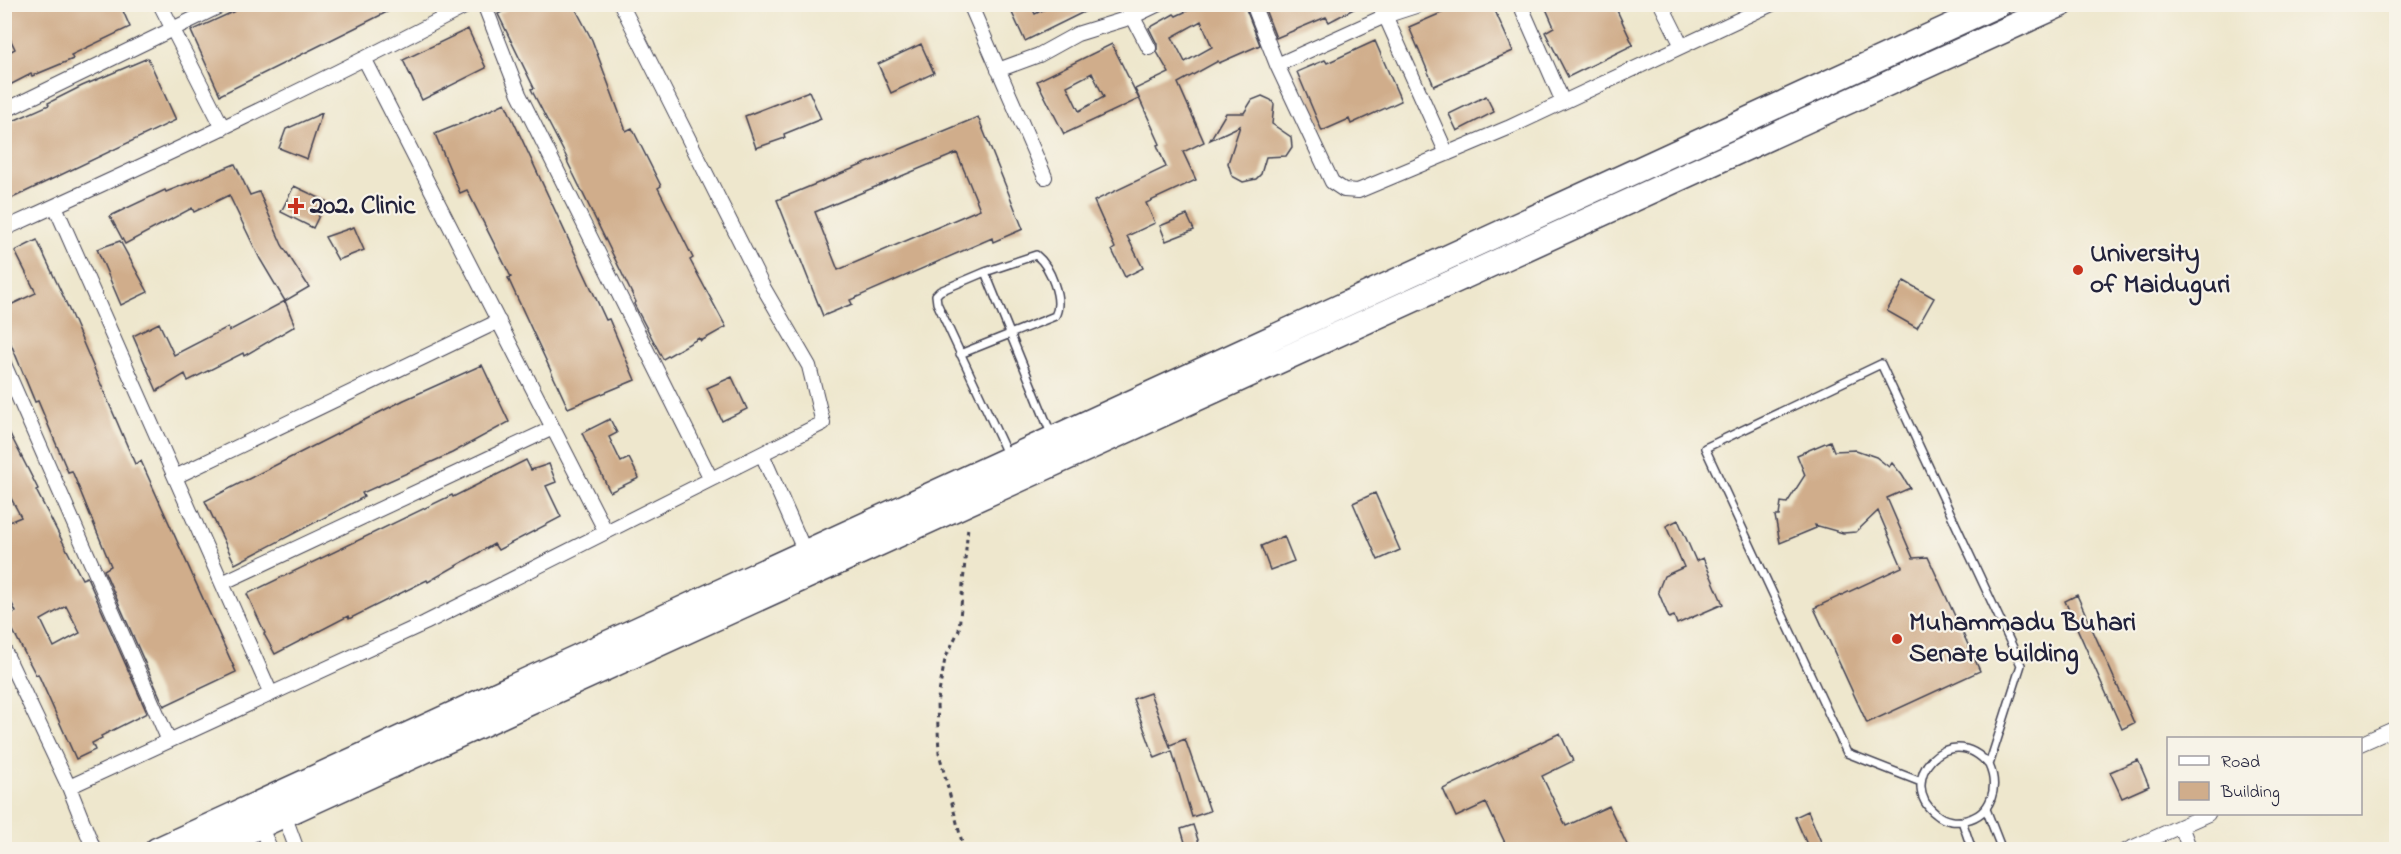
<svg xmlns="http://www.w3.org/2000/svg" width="2401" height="854" font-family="'Indie Flower',sans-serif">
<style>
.building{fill:#d0ad8b;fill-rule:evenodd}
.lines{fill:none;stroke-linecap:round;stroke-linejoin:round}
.service-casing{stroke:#414051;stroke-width:10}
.minor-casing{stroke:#414051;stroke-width:16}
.trunk-casing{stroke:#414051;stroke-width:27}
.path{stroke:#414051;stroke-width:3;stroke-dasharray:4.5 4.5;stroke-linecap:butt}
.service{stroke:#fff;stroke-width:7}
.minor{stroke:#fff;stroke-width:14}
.trunk{stroke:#fff;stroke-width:24}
.poi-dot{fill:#c8321e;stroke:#f7f3e8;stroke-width:2}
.labels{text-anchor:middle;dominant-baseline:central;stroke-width:4.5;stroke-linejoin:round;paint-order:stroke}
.poi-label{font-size:27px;font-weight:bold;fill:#22223b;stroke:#f7f3e8;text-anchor:start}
</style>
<rect width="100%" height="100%" fill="#f7f3e8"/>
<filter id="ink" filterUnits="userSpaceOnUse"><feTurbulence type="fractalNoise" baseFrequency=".0167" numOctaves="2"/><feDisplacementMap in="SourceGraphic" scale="12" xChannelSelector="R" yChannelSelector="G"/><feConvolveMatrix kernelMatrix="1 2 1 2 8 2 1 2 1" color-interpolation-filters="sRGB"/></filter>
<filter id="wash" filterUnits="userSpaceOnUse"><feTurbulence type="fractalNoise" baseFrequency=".008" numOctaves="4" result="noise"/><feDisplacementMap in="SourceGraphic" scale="24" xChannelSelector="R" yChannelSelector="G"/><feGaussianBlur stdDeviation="1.35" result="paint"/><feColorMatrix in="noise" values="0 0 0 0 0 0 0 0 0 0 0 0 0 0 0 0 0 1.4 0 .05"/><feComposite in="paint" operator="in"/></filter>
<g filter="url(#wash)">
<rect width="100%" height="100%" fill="#eee7cd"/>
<g id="blocks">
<path class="building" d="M 4,4 L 120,4 L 130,27 L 71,55 L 73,59 L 32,76 L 31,74 L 4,88 L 4,55 L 15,49 L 4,26 Z
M 250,4 L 403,4 L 220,95 L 191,31 Z
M 516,4 L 573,4 L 592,40 L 626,131 L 632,128 L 661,186 L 658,188 L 693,258 L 690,260 L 726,327 L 701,341 L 699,338 L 663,359 L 634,304 L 636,302 L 567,161 L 568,160 L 531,89 L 534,88 L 498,14 Z
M 1008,4 L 1030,4 L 1035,14 L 1055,4 L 1100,4 L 1025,41 Z
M 1202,4 L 1244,4 L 1260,45 L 1219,63 L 1218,61 L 1178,83 L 1204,142 L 1183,152 L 1196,180 L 1146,203 L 1155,223 L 1127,236 L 1143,268 L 1125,277 L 1112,250 L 1115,248 L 1094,201 L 1166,167 L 1157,145 L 1160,144 L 1135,89 L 1169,73 L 1157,52 L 1157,44 L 1149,28 L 1174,14 L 1176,16 ZM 1201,21 L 1212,47 L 1185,62 L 1172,37 Z
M 1263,4 L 1363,4 L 1329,22 L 1326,17 L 1276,38 Z
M 1462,4 L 1492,4 L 1513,51 L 1434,86 L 1409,27 Z
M 1544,4 L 1614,4 L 1633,45 L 1568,77 L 1545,32 L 1554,27 Z
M 468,29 L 486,68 L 422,100 L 403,60 Z
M 1375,41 L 1401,101 L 1351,124 L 1349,119 L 1322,131 L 1297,72 L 1325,60 L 1327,63 Z
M 921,44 L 934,73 L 891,93 L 878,64 Z
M 1112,44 L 1139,99 L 1064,134 L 1037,81 ZM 1092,73 L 1104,97 L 1079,111 L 1067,86 Z
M 148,58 L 176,120 L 4,202 L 4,125 L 49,105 L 48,103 L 82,86 Z
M 809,91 L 821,119 L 784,134 L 785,138 L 756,148 L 745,116 Z
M 1262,96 L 1271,100 L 1274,104 L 1272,124 L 1291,137 L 1292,147 L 1286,156 L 1266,157 L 1261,174 L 1256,179 L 1243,182 L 1232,176 L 1228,163 L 1240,126 L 1210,140 L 1226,113 L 1244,113 L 1252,100 Z
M 1486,96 L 1494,112 L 1457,131 L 1449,114 Z
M 505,103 L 606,320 L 609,319 L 635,380 L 568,408 L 508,278 L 511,277 L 467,190 L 460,193 L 435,134 L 467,121 Z
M 322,113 L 307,159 L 279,148 L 286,129 Z
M 978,117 L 1023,229 L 993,242 L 992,238 L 850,300 L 852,304 L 823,316 L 777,200 ZM 957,153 L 980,209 L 838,270 L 815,212 Z
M 235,164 L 250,195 L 259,192 L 282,245 L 309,287 L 285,301 L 260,259 L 229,195 L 194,212 L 192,208 L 125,244 L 110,216 L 165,190 L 166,192 Z
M 294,186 L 326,201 L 313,228 L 281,212 Z
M 1187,215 L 1194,230 L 1166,241 L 1160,226 Z
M 354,227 L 364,250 L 338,260 L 325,237 Z
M 37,240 L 64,298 L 135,464 L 141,461 L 236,672 L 164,706 L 104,570 L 111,566 L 72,471 L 68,472 L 38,401 L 35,402 L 4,327 L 4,308 L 36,293 L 15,251 Z
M 120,241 L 148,292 L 121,305 L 97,249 Z
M 1904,281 L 1934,298 L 1917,328 L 1887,311 Z
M 285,301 L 295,326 L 244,356 L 243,353 L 188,381 L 185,374 L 157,391 L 133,336 L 159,323 L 174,355 L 228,327 L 229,331 Z
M 482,365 L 509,422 L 452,453 L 362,493 L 364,497 L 235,564 L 205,501 L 404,400 Z
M 732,377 L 747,409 L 722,421 L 707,388 Z
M 610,419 L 617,433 L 609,437 L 621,462 L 629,458 L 639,478 L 610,492 L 582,433 Z
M 4,422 L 38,489 L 36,490 L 82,579 L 87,577 L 147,713 L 101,736 L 102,738 L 92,743 L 95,750 L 76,759 L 38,674 L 36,675 L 6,617 L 16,612 L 4,587 L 4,524 L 21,517 L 4,485 ZM 66,606 L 80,633 L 54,647 L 41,620 Z
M 1830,441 L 1834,451 L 1856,450 L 1876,457 L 1889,467 L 1892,463 L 1902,475 L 1910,488 L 1887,498 L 1913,558 L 1928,557 L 1980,671 L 1867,723 L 1814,608 L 1902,567 L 1878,511 L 1856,532 L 1843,533 L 1815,525 L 1816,528 L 1780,543 L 1775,516 L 1779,516 L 1781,502 L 1787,503 L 1805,475 L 1797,455 Z
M 526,460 L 531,470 L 549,464 L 556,482 L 546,486 L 561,517 L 498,550 L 494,544 L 428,582 L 427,580 L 349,619 L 348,616 L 275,654 L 264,634 L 265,633 L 247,594 L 452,495 L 453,497 Z
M 1375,493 L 1400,550 L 1378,560 L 1353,503 Z
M 1678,520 L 1696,561 L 1703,558 L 1723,604 L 1677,624 L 1674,616 L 1669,618 L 1658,591 L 1664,576 L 1684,567 L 1666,526 Z
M 1284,536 L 1294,561 L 1270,570 L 1261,546 Z
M 2077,595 L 2134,723 L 2122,729 L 2065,601 Z
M 1150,693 L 1171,749 L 1170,745 L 1185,739 L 1210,811 L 1192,817 L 1172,751 L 1155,758 L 1133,699 Z
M 1560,733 L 1573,761 L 1542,776 L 1566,826 L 1609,806 L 1629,849 L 1508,849 L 1486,803 L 1456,817 L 1443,789 Z
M 2138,760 L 2149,786 L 2122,798 L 2110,772 Z
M 1808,811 L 1824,849 L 1809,849 L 1795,817 Z
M 1193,825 L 1201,849 L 1187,849 L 1181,829 Z"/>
</g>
</g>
<g filter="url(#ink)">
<use href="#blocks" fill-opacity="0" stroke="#414051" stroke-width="1.5"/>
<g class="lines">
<g class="service-casing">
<path id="service" d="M 960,354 L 1055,316 C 1064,300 1050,266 1036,255 L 985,272
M 1008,456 L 937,303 L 936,295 L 940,291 L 985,272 L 1052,436
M 1921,782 L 1847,753 L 1705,448 L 1881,364 L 2021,665 L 1989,765 C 1999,787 1992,814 1966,820 C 1956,823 1944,821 1936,814 C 1894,782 1949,717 1989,765
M 1986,809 L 2002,850
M 1962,821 L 1972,850"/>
</g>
<g class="minor-casing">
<path id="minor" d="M 160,4 L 223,128
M 484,4 L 519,94 L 711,479
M 970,4 L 1045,177
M 1126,4 L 1149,48
M 1253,4 L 1277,65 L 1332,182 L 1344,190 L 1358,191 L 1508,128 L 1772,4
M 1380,4 L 1447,154
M 1520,4 L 1563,102
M 1661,4 L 1682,46
M 365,60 L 606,532
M 1277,65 L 1385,16 L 1422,4
M 998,70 L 1039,55 L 1077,34 L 1132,17 L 1159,4
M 4,111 L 224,4
M 55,206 L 271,694
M 4,229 C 161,158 317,85 470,4
M 4,364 L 169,741
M 762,454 L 805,552
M 175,477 L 499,321
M 222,583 L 553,428
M 4,650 L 69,787 L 94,850
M 2360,744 L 2396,728
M 69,787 L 425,623 L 823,423 L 809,366 L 762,285 L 621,4
M 282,809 L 297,850
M 258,822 L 271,850
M 2181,826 L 2190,850
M 2127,850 L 2208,814"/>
</g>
<g class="trunk-casing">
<path id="trunk" d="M 157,850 L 1999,4
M 207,850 L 2062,4"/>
</g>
<path class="path" d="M 964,850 L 939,753 L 937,704 L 945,659 L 959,630 L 968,526"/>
<use href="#service" class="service"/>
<use href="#minor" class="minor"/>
<use href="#trunk" class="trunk"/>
</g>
</g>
<g class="poi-dot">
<path d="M293 197h6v6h6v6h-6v6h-6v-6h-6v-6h6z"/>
<circle cx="2078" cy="270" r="6"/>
<circle cx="1897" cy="639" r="6"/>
</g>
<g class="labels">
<g class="poi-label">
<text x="310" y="206">202. Clinic</text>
<text x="2090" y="254">University<tspan x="2090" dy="31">of Maiduguri</tspan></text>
<text x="1909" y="623">Muhammadu Buhari<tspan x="1909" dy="31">Senate building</tspan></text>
</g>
</g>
<rect width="2401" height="854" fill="none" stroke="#f7f3e8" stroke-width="24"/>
<rect x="2167" y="737" width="195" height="78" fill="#f7f3e8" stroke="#a29fa3" stroke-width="1.5"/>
<rect x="2179" y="756" width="30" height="9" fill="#ffffff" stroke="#a29fa3" stroke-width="1.5"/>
<text x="2221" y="767" font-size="18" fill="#22223b">Road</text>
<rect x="2179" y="782" width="30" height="18" fill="#d0ad8b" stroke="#a29fa3" stroke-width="1.5"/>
<text x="2221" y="797" font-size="18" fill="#22223b">Building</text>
</svg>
